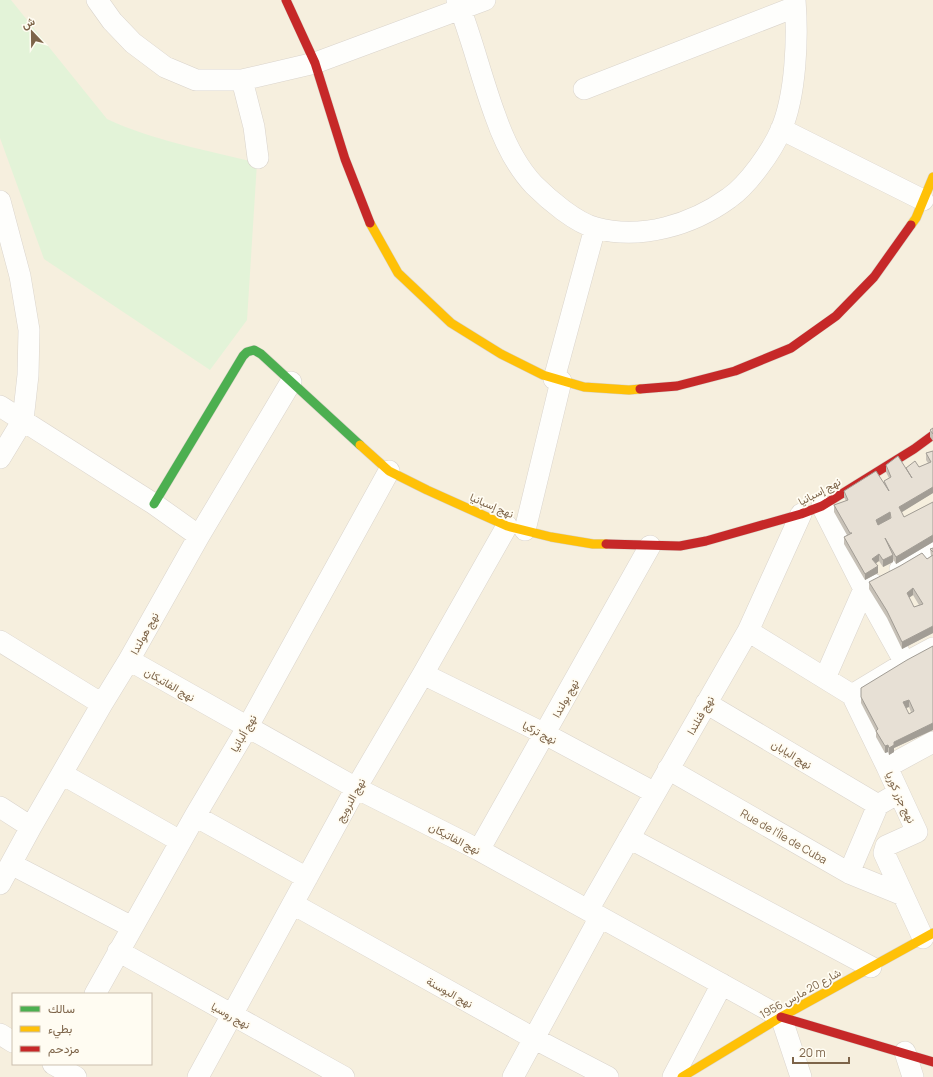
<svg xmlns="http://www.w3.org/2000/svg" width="933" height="1077" font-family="Manrope,Vazirmatn,sans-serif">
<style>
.residential{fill:#f6efde;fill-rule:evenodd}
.green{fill:#e3f3d8}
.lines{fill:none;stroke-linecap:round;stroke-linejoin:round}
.street-casing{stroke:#dad4cc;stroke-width:22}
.fast-casing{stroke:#d9d3c9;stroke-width:10}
.slow-casing{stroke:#d9d3c9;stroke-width:10}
.jam-casing{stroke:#d9d3c9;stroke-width:10}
.street{stroke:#fefefc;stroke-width:21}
.fast{stroke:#4caf50;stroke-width:9}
.slow{stroke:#ffc107;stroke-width:9}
.jam{stroke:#c62828;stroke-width:9}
.wall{fill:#c7c1b7;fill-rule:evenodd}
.shaded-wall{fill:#a29d95}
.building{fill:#e7e0d5;stroke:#a29d95;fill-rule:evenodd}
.labels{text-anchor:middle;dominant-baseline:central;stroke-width:3.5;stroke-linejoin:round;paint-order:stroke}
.street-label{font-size:11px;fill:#7d6449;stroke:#fffcf2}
</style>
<rect width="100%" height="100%" fill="#faf7ee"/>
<path class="residential" d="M 0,0 L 933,0 L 933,1077 L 0,1077 ZM 13,994 L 151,994 L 151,1064 L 13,1064 Z"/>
<path class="green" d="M 0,0 L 11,0 L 107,119 C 154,141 207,150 257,163 L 247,320 L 210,370 L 44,259 L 0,138 Z"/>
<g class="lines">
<g class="street-casing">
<path id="street" d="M 97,0 L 112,21 L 133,43 L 165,67 L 196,80 L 242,80 L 315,63 L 485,0
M 457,0 C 472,38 481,77 495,115 C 504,141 515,165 534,185 C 549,200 576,223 596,228 C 641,240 692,225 729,198 C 748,185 772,151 781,130 C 796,95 798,38 795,0
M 242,80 L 254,127 L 258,158
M 584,89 L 795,7
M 781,129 L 923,200
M 0,201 L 20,276 L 29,330 L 28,375 L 23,420 L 0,458
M 554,379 L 595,228
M 0,406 L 154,504 L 199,536
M 822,506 L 864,589 L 825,678
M 525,530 L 561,381
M 900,569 L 933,551
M 873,584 L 864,589 L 905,663
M 748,631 L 852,695
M 0,641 L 102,704
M 129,660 L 356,788 L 479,850 L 781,1017 L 801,1077
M 423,674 L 545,734 L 655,793
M 706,703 L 878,805
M 887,767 L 852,695 L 905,663 L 933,648
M 668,769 L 849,873 L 903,895
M 62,774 L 180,841
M 0,807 L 31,827
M 195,816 L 307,878
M 629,838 L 871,967
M 479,850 L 650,546
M 11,864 L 132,927
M 849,873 L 878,805 L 890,798
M 0,884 L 31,827 L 102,704 L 129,660 L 199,536 L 291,382
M 293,904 L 535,1039 L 608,1077
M 588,910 L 748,631 L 801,514
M 923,938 L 884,853 L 886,846 L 917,832 L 887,767 L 933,742
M 118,951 L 344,1077
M 95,994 L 195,816 L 247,728 L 389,471
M 0,1034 L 13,1042
M 905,1052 L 913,1077
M 53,1064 L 76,1077
M 198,1077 L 356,788 L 423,674 L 507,526
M 513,1077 L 600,917
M 673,1077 L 722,984"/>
</g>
<g class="fast-casing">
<path id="fast" d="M 154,504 L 243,356 L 247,352 L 254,350 L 261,354 L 360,445"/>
</g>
<g class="slow-casing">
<path id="slow" d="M 370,223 L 398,273 L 451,323 L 501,354 L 543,375 L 584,387 L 629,390 L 640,389
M 911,225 L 916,218 L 933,177
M 360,445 L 389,471 L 427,490 L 507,526 L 551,537 L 593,544 L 606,544
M 682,1077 L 781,1017 L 933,933"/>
</g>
<g class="jam-casing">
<path id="jam" d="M 286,0 L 315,63 L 345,159 L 370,223
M 640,389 L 677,386 L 735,371 L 791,348 L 836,316 L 874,277 L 911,225
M 606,544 L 680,546 L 706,541 L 801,514 L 822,506 L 914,449 L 933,435
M 781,1017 L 933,1062"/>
</g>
<use href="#street" class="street"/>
<use href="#fast" class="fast"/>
<use href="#slow" class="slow"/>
<use href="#jam" class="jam"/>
</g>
<path class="wall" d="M 933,428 L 933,441 L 930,437 L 930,430 Z
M 933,451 L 933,493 L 901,512 L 904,517 L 933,502 L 933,542 L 896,564 L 893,559 L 893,562 L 883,567 L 879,561 L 876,563 L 878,573 L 865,580 L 844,544 L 844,537 L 847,535 L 834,512 L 834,505 L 846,501 L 844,497 L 844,491 L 884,483 L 884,481 L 889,478 L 886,472 L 886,465 L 906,469 L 906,468 L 919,467 L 928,463 L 926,460 L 926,453 Z
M 933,548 L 933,633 L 902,649 L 887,618 L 869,589 L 869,582 L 927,559 L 931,556 L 930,549 ZM 913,595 L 919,605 L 914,607 L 909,598 Z
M 933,646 L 933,730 L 894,748 L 894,752 L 889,755 L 888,752 L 885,753 L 876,737 L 876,732 L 861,703 L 861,688 ZM 909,707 L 911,712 L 909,714 L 906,708 Z"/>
<path class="shaded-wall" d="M 933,487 L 933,493 L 899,514 L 899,507 Z
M 890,512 L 890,519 L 876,527 L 876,520 Z
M 933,535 L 933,542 L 896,564 L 896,557 Z
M 879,554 L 879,561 L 872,566 L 872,559 Z
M 893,555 L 893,562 L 883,567 L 883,560 Z
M 878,566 L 878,573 L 865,580 L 865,574 Z
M 913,588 L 913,595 L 907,599 L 907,593 Z
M 933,626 L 933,633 L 902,649 L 902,642 Z
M 909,700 L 909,707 L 903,709 L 903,702 Z
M 933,723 L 933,730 L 894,748 L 894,752 L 889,755 L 889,748 L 894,742 Z
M 888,745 L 888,752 L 885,753 L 885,746 Z"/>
<path class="building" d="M 933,428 L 933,434 L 930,430 Z
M 933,451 L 933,487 L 899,507 L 904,517 L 933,502 L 933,535 L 896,557 L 885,538 L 893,555 L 883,560 L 879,554 L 872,559 L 878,566 L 865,574 L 844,537 L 852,533 L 850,533 L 834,505 L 848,500 L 844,491 L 876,471 L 889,491 L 884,481 L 891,477 L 886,465 L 898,456 L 912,478 L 906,468 L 915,461 L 919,467 L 931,462 L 926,453 ZM 890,512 L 891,518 L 878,525 L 876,520 Z
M 933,548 L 933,552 L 930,549 Z
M 922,553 L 927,559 L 933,555 L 933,626 L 902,642 L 887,611 L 869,582 L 900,566 ZM 913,588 L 923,604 L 914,607 L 907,593 Z
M 933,646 L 933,723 L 894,742 L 894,745 L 889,748 L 888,745 L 885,746 L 876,731 L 878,729 L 861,697 L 861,688 L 907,660 ZM 909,700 L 914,711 L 909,714 L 903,702 Z"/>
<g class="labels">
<g class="street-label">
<text transform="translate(819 491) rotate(-28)">نهج إسبانيا</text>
<text transform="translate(492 505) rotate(23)">نهج إسبانيا</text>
<text transform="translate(144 633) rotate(-61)">نهج هولندا</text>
<text transform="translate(170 684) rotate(30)">نهج الفاتيكان</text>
<text transform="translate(565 698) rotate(-61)">نهج بولندا</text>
<text transform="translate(700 715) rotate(-60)">نهج فنلندا</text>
<text transform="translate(540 732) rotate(27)">نهج تركيا</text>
<text transform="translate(243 733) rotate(-60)">نهج ألبانيا</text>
<text transform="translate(792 754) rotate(31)">نهج اليابان</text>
<text transform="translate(901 797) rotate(65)">نهج جزر كوريا</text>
<text transform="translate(350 800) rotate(-61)">نهج النرويج</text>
<text transform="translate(784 836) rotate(30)">Rue de l'Île de Cuba</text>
<text transform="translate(455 838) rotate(27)">نهج الفاتيكان</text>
<text transform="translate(450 992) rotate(29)">نهج البوسنة</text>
<text transform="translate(800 993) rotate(-29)">شارع 20 مارس 1956</text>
<text transform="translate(231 1015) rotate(29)">نهج روسيا</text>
</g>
</g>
<rect x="12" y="993" width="140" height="72" fill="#fffcf2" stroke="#cbbfae"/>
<rect x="20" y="1006" width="20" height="6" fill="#4caf50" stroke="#cbbfae"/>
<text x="48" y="1013" font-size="12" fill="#7d6449">سالك</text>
<rect x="20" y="1026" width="20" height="6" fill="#ffc107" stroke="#cbbfae"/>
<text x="48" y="1033" font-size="12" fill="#7d6449">بطيء</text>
<rect x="20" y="1046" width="20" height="6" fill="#c62828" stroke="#cbbfae"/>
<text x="48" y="1053" font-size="12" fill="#7d6449">مزدحم</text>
<g transform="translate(32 32) rotate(338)" stroke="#fffcf2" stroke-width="3" paint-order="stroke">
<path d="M0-3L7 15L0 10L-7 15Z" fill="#7d6449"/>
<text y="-6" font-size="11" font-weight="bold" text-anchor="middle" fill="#7d6449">ش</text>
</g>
<path d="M793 1057v6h56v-6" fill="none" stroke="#7d6449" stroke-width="2"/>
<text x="799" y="1057" font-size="12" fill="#7d6449" stroke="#fffcf2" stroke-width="3" paint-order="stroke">20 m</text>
</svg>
